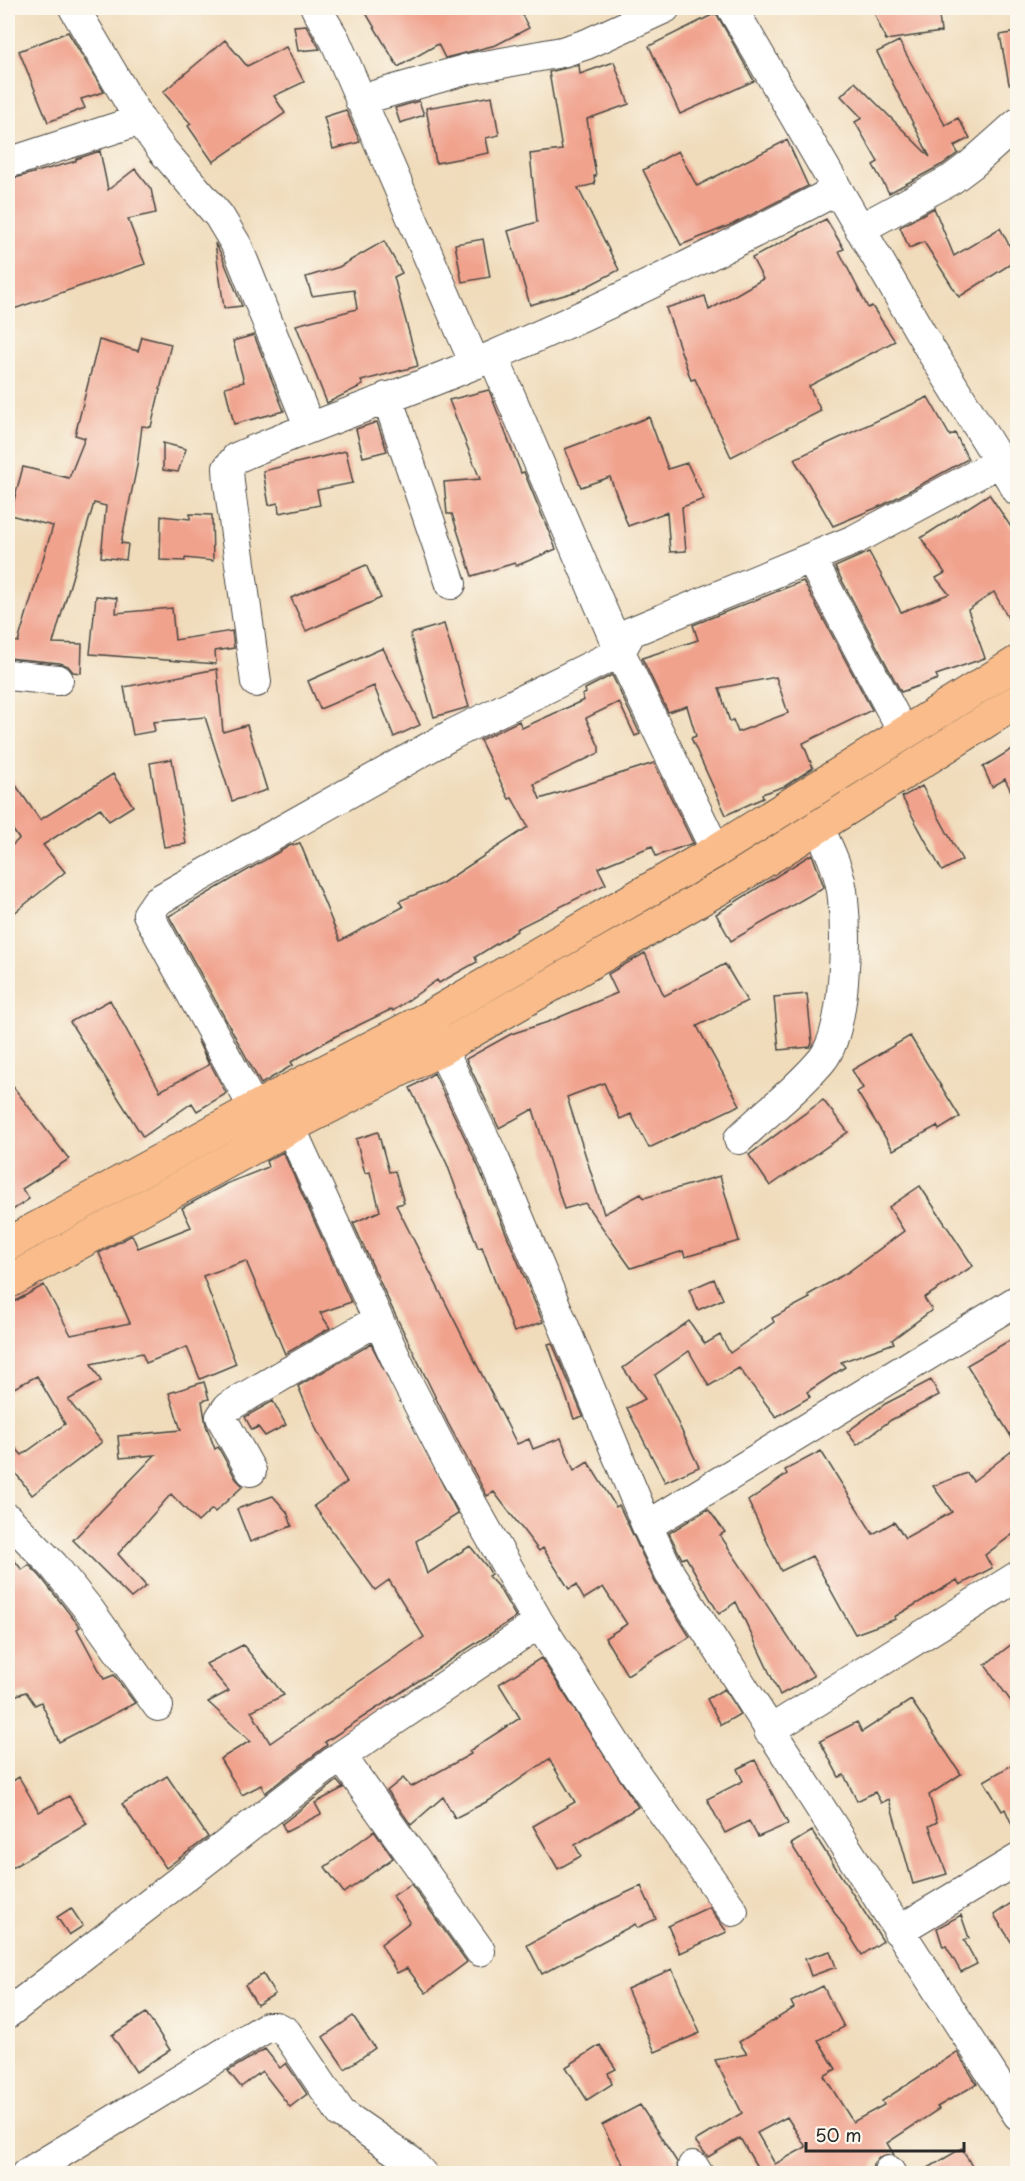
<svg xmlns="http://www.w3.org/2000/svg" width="1025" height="2181" font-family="'Playpen Sans',sans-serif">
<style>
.building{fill:#f0a28d;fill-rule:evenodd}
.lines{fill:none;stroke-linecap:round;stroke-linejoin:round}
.minor-casing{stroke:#494641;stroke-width:32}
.major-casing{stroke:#494641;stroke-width:35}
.minor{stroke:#fff;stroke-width:30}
.major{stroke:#f9bc8a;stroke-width:33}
</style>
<rect width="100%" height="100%" fill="#fbf7ec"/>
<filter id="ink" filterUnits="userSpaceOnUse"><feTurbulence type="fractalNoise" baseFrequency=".0167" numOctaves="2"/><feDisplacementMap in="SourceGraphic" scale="12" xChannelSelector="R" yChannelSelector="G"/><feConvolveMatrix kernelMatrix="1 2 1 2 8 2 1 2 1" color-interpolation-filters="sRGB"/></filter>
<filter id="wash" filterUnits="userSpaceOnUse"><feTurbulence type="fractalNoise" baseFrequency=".008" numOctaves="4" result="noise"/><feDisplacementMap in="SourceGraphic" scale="24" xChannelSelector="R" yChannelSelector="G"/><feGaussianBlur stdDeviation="1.35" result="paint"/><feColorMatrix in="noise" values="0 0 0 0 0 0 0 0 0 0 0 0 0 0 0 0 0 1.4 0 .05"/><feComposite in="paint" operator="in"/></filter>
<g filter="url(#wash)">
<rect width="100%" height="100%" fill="#f0dcbb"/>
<g id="blocks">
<path class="building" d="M 363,8 L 518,8 L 529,28 L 496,45 L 445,58 L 438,44 L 398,67 Z
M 872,8 L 938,8 L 941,32 L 886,40 Z
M 716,13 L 754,81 L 680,114 L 649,46 Z
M 306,25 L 320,49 L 298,51 L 294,26 Z
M 68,32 L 104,92 L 81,99 L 85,108 L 48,122 L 19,51 Z
M 1017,32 L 1017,83 L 1009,84 L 1000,35 Z
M 225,40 L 247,66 L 286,47 L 304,82 L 274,96 L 285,113 L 213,162 L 188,126 L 191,124 L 163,92 Z
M 899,41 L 945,125 L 958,118 L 970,138 L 954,146 L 958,153 L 943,164 L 889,193 L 873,165 L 878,162 L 855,122 L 862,118 L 841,96 L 855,82 L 930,157 L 877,52 Z
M 614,62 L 629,104 L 587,119 L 596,176 L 594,176 L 595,184 L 578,188 L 619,270 L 578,291 L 530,305 L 508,231 L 537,222 L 530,154 L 562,150 L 549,72 L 579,65 L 580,74 Z
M 492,96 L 499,135 L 486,138 L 489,153 L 436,163 L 426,108 Z
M 419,101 L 424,115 L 400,123 L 395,108 Z
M 346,110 L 360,142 L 333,149 L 324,117 Z
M 787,140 L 808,186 L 733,224 L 681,245 L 643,170 L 678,151 L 697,186 Z
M 100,151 L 108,190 L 135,169 L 151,189 L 156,213 L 128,219 L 145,264 L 8,311 L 8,180 L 76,161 L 76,159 Z
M 934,208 L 954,256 L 1000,228 L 1017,260 L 959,297 L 924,242 L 909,248 L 900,227 Z
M 826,219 L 844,249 L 839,251 L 868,308 L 872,306 L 895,341 L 809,386 L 821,411 L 731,457 L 695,379 L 691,380 L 666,308 L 705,296 L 709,310 L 763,279 L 752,258 Z
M 483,239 L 490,277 L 462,282 L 455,244 Z
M 384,241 L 402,273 L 394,277 L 418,366 L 361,381 L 363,385 L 327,403 L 296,325 L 357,309 L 354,290 L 312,296 L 306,277 L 339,267 Z
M 215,243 L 221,254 L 242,306 L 224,308 Z
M 254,335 L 284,411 L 234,424 L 225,387 L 244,382 L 233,341 Z
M 142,337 L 171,344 L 151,427 L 142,426 L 137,466 L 121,543 L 128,544 L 126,560 L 101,557 L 106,506 L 94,503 L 53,643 L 82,644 L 81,673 L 73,672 L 68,666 L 60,663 L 8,658 L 8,641 L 18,642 L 53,526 L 10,515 L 23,467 L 69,478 L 85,438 L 75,435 L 99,340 L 138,351 Z
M 489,390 L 521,473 L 524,472 L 556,549 L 516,566 L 515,563 L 472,576 L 452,514 L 447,514 L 444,482 L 480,479 L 449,400 Z
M 928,397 L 950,436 L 955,433 L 968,459 L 883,505 L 833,526 L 794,459 Z
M 649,417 L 668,469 L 687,463 L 704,499 L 682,507 L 686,551 L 670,552 L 667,512 L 628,526 L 610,477 L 581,487 L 565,449 Z
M 377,422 L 387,451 L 363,457 L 356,429 Z
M 163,443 L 186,449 L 178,472 L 163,470 Z
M 346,451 L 353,483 L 317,490 L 320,505 L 279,513 L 278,503 L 269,505 L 263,471 Z
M 989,494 L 1017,536 L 1017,635 L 994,592 L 968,610 L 985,658 L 936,675 L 938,679 L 901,692 L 835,567 L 869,552 L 901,612 L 949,594 L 936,578 L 945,573 L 921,538 Z
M 190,514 L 212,515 L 213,561 L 185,558 L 185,561 L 160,560 L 161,516 L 190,519 Z
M 366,565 L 381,598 L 306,631 L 291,598 Z
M 803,581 L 872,710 L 803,743 L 813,768 L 785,786 L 762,794 L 763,798 L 726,815 L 691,738 L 696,736 L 687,706 L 668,712 L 642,658 L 698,640 L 693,625 ZM 776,677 L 788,713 L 738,732 L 733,720 L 730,722 L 719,688 Z
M 96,596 L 117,598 L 116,613 L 172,608 L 175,640 L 232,631 L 234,648 L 215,651 L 216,664 L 90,654 Z
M 444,624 L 469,707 L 434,717 L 410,634 Z
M 383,648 L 420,725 L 394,737 L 374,686 L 320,709 L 308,681 Z
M 217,669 L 223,732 L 247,725 L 267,790 L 232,801 L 205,717 L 153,722 L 155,731 L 133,735 L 124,687 Z
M 612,675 L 640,734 L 635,736 L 619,702 L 586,718 L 599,747 L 599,753 L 534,784 L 540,799 L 654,763 L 693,843 L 656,856 L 652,846 L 598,868 L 606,884 L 516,929 L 517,931 L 475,957 L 477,962 L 439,983 L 437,980 L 393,1011 L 392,1009 L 336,1036 L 291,1062 L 293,1065 L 261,1084 L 169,916 L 289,846 L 300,843 L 340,941 L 403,907 L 399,901 L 441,884 L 528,827 L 512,798 L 509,799 L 480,740 L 519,721 L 522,728 L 584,700 L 582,695 L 586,693 L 585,689 Z
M 1017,746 L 1017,803 L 1005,779 L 992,787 L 983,767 Z
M 172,759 L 186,844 L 164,847 L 150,763 Z
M 8,774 L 40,820 L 113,774 L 133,806 L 109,821 L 100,808 L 43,845 L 65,872 L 8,918 L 8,849 L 19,839 L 8,823 Z
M 922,786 L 962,860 L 942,871 L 902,797 Z
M 812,854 L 824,887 L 731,941 L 716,914 Z
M 645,953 L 664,996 L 725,964 L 747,1001 L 697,1026 L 740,1105 L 649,1148 L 631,1114 L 620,1119 L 604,1083 L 567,1097 L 604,1214 L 641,1194 L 644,1198 L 720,1176 L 739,1241 L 685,1257 L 683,1251 L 631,1268 L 585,1203 L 564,1209 L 533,1109 L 499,1128 L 466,1059 L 511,1034 L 548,1022 L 617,993 L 608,974 Z
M 807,994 L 812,1043 L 810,1047 L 779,1050 L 774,997 Z
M 110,1000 L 160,1091 L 209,1065 L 197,1039 L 226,1093 L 224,1095 L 197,1111 L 192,1103 L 143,1137 L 70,1022 Z
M 910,1036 L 960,1117 L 939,1130 L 937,1126 L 893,1150 L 857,1092 L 863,1088 L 852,1070 Z
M 434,1073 L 479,1168 L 543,1322 L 514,1332 L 482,1247 L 478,1248 L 447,1164 L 410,1088 Z
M 8,1080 L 69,1159 L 22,1189 L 29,1199 L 8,1213 Z
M 823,1100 L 848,1132 L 770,1186 L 749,1155 Z
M 378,1132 L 389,1172 L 395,1171 L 404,1203 L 396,1205 L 517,1444 L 529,1439 L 533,1449 L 561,1438 L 574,1471 L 588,1462 L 616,1507 L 619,1505 L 655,1582 L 690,1637 L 627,1675 L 605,1638 L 627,1624 L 603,1587 L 584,1599 L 576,1585 L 569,1589 L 543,1548 L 539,1551 L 494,1492 L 487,1496 L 448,1423 L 393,1310 L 353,1223 L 380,1211 L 370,1172 L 365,1173 L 356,1139 Z
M 283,1152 L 351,1302 L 320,1313 L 330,1328 L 285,1354 L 246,1261 L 203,1276 L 236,1364 L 200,1379 L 187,1347 L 146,1363 L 142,1353 L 91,1364 L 101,1381 L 68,1400 L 102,1442 L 32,1495 L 8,1463 L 8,1440 L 22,1455 L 65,1424 L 37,1376 L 8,1391 L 8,1305 L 44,1285 L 71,1335 L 130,1323 L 99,1253 L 132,1235 L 138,1248 L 191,1227 L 182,1208 L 226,1184 L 268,1167 L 266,1161 Z
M 920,1186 L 973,1266 L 924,1298 L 932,1310 L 892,1340 L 894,1343 L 841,1362 L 845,1367 L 807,1392 L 810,1397 L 776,1417 L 739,1368 L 709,1386 L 689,1351 L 655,1375 L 699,1467 L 665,1482 L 627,1408 L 645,1399 L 623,1368 L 689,1321 L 705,1344 L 720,1335 L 730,1353 L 774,1322 L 772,1318 L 810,1298 L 808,1295 L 848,1272 L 904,1231 L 889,1207 Z
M 714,1279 L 723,1299 L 698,1310 L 689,1290 Z
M 1017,1336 L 1017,1446 L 967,1365 Z
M 552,1343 L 583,1416 L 574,1419 L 548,1344 Z
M 371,1344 L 458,1514 L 416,1541 L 427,1574 L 470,1546 L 487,1567 L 491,1574 L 488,1576 L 499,1588 L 516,1617 L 325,1742 L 327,1745 L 265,1793 L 261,1785 L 242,1795 L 220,1759 L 250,1741 L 208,1702 L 229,1691 L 206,1664 L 243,1645 L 284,1695 L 251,1711 L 270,1743 L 424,1637 L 389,1580 L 375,1590 L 314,1506 L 347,1482 L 318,1433 L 298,1386 Z
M 931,1380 L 939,1395 L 891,1420 L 857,1445 L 847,1432 L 885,1404 Z
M 204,1382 L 209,1399 L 202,1401 L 206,1425 L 215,1449 L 218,1447 L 236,1479 L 243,1486 L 215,1512 L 212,1509 L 198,1522 L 171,1494 L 118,1554 L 146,1586 L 131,1598 L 73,1540 L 155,1455 L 120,1458 L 118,1436 L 181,1430 L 169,1393 Z
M 273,1401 L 286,1425 L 265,1436 L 258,1427 L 252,1430 L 245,1417 Z
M 1017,1447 L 1017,1531 L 985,1555 L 992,1568 L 960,1585 L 957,1580 L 894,1617 L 896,1619 L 855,1634 L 812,1556 L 781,1571 L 748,1501 L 787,1474 L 785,1470 L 821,1451 L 873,1534 L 894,1522 L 905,1538 L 952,1512 L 933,1486 L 967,1473 L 973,1481 Z
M 273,1496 L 287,1512 L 292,1526 L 250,1542 L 237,1509 Z
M 708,1509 L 725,1532 L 720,1535 L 814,1676 L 780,1695 L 736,1602 L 719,1614 L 686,1557 L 682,1559 L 669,1533 Z
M 8,1552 L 22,1570 L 29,1565 L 40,1576 L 80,1627 L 77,1629 L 104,1679 L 114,1675 L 135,1703 L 59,1742 L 41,1702 L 35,1705 L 26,1692 L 8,1698 Z
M 1017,1640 L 1017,1710 L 985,1665 Z
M 541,1658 L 638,1807 L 575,1845 L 581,1856 L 558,1869 L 533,1826 L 575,1802 L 549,1759 L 490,1800 L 455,1818 L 443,1797 L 411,1825 L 387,1791 L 403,1778 L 411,1787 L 471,1754 L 469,1751 L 520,1718 L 499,1684 Z
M 724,1689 L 740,1714 L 721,1725 L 707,1699 Z
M 911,1700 L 961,1774 L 929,1795 L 937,1822 L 929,1826 L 947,1874 L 913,1884 L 889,1799 L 881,1803 L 875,1792 L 857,1801 L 844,1775 L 839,1777 L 820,1741 L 857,1722 L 862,1732 Z
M 755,1760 L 788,1824 L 758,1837 L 749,1821 L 725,1833 L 707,1799 L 743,1781 L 737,1769 Z
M 1017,1762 L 1017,1836 L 1005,1809 L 1002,1811 L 984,1781 Z
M 167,1776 L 208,1837 L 166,1868 L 122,1804 Z
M 19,1777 L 39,1812 L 69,1796 L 87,1824 L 8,1870 L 8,1784 Z
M 337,1781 L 343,1788 L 315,1803 L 321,1814 L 286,1832 L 282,1824 Z
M 374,1831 L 393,1858 L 344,1893 L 325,1867 Z
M 812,1831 L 883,1941 L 862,1955 L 791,1844 Z
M 411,1884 L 467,1962 L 426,1993 L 407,1968 L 397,1973 L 381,1944 L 410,1922 L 393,1896 Z
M 641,1886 L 656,1919 L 637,1928 L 635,1924 L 542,1974 L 527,1945 L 602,1904 Z
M 1017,1899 L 1017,1951 L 994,1915 Z
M 709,1907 L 727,1932 L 680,1953 L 668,1926 Z
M 71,1908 L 83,1926 L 69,1935 L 57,1917 Z
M 961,1915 L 969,1938 L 964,1940 L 977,1964 L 961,1972 L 946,1946 L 943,1947 L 937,1928 Z
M 830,1951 L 836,1967 L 811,1976 L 805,1959 Z
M 672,1969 L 700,2033 L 655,2052 L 627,1989 Z
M 263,1974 L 275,1994 L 257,2005 L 245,1985 Z
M 823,1986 L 844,2027 L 818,2040 L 836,2069 L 824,2076 L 853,2122 L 884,2105 L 882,2101 L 957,2052 L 977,2084 L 937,2107 L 939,2109 L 887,2143 L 894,2155 L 879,2157 L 873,2164 L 872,2174 L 758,2174 L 760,2172 L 740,2138 L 708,2157 L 695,2141 L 742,2113 L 715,2060 L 747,2054 L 739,2042 L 794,2008 L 791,2002 ZM 787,2117 L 806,2147 L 775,2164 L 757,2133 Z
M 146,2013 L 170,2050 L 136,2072 L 112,2035 Z
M 353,2016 L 375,2048 L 345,2069 L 323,2037 Z
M 600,2045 L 616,2069 L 608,2073 L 612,2084 L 587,2100 L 566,2067 Z
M 265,2049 L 280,2068 L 286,2063 L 307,2094 L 290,2107 L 262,2071 L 241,2087 L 228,2071 Z
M 640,2105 L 677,2162 L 678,2174 L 628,2174 L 602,2125 Z
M 962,2148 L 976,2174 L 918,2174 Z"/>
</g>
</g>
<g filter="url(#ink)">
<use href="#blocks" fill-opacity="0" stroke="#494641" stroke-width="1.5"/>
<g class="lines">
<g class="minor-casing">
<path id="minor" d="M 74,8 L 140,120 L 163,151 L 219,216 L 237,246 L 309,426
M 316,8 L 335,40 L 475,364
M 732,8 L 930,349 L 1018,491
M 360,100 L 468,69 L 562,52 L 587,44 L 665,8
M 8,163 L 140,120
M 860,229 L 952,179 L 972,164 L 1018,123
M 493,356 L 620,652 L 716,851
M 387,397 L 451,584
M 811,559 L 904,734
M 8,675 L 58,680
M 256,682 L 229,483 L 228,468 L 236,458 C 320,421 409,393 493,356 C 610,305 724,249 837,190
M 431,1026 L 495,1161 L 647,1526 L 670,1574 L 1018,2115
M 254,1108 L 148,914 L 157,901 L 453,734 L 620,652 L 631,632 L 854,540 L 1000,462
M 290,1127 L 404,1376 L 451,1467 L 539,1623 L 625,1759 L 733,1911
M 739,1139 C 766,1113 798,1089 822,1060 C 846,1031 847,936 843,899 C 841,873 829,849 818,826
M 251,1471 L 221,1417 L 228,1407 L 378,1320
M 8,1519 L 53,1565 L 90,1611 L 158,1706
M 647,1526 L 1018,1300
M 769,1731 L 1018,1576
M 341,1756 L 480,1951
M 898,1931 L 1018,1859
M 8,2013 L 341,1756 L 539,1623
M 693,2166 L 698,2174
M 889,2171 L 891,2174
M 26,2174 L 267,2027 L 276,2027 L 286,2032 L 341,2113 L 410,2161 L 422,2174"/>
</g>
<g class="major-casing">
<path id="major" d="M 8,1244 L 276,1097 L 428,1018 L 716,851 L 1018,662
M 8,1282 L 290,1127 L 442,1048 L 732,881 L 1018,701"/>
</g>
<use href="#minor" class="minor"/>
<use href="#major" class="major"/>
</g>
</g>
<rect width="1025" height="2181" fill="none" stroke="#fbf7ec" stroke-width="30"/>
<path d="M806 2142v9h158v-9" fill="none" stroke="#2b2b2b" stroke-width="3"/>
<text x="815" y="2142" font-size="18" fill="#2b2b2b" stroke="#fbf7ec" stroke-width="4.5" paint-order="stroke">50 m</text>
</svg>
